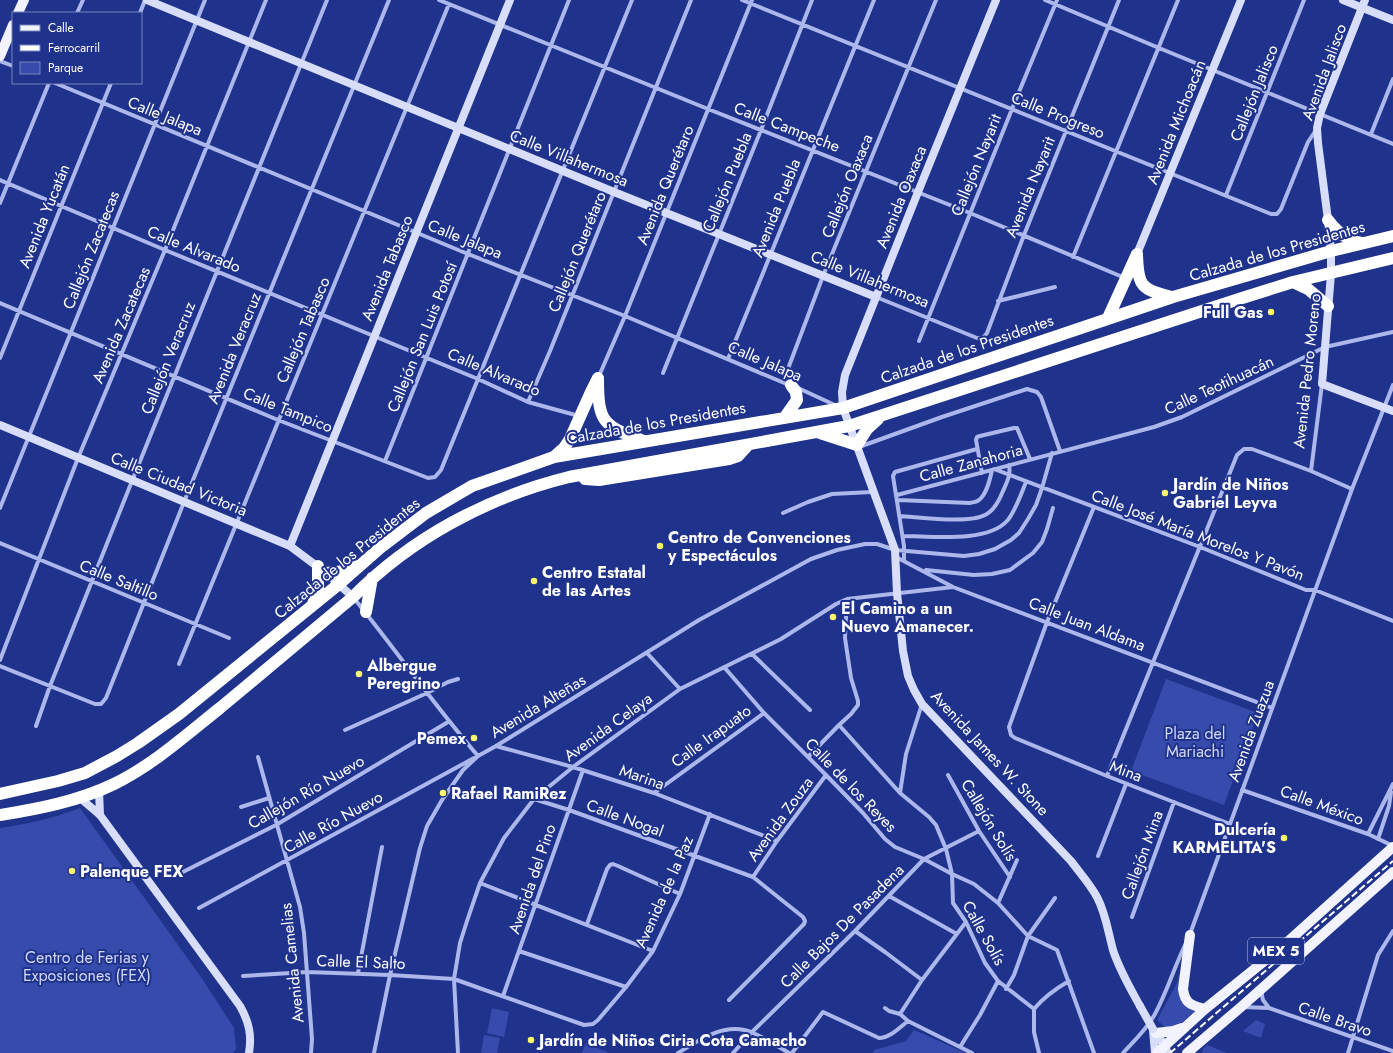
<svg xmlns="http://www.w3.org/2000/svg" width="1393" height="1053" font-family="Jost,sans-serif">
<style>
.green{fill:#364bac}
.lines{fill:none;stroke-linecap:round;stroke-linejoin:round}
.street{stroke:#acb8ec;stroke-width:4}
.secondary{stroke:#d8def9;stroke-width:8}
.primary{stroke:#f2f3ff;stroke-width:10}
.highway{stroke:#fff;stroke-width:12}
.rail{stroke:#fff;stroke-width:2;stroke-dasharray:7 3;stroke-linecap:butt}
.secondary-bridge{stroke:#d8def9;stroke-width:8}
.poi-dot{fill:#faf76c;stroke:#1f328c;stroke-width:1.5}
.labels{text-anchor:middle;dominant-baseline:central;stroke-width:4;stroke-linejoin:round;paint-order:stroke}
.shield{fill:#1f328c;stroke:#bcc2dc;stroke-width:1}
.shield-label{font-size:15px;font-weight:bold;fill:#fff}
.street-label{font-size:16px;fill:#fff;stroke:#1f328c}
.poi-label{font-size:16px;font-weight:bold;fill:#fff;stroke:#1f328c;text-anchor:start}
.park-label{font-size:16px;fill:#d2d9f9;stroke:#1f328c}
</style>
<rect width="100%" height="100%" fill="#1f328c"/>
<path class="green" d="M 1166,679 L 1258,713 L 1224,805 L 1131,771 Z
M 80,808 L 201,977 L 234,1028 L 236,1049 L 233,1053 L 0,1053 L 0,828 C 28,824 54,818 80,808 Z
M 1181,970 L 1180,988 L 1196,1010 L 1179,1025 L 1166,1028 L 1158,1021 L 1158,1018 L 1176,985 Z
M 492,1008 L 509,1012 L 504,1037 L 487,1033 Z
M 1256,1020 L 1265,1024 L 1261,1038 L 1243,1031 Z
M 914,1030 L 966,1053 L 873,1053 L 874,1050 L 906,1041 Z
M 484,1035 L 500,1038 L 497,1053 L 481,1053 Z
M 586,1043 L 609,1053 L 582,1053 Z
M 1207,1045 L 1227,1053 L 1202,1053 L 1203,1049 Z"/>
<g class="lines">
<path class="street" d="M 439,0 L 708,109 L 970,213 L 1125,278
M 742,0 L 1271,214 L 1277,214 L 1281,209 L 1308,142 L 1316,130
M 1045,0 L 1159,48 L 1393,144
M 77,13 L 83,0
M 140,13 L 145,0
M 0,61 L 13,66
M 55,83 L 468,254 L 625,316 L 789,385
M 1371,134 L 1393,79
M 0,180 L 165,250 L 478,379 L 528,402 L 579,416
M 1226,195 L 1304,0
M 0,203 L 49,83
M 1073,257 L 1178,0
M 876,297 L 977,338 L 982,339 L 987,333 L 1024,235 L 1119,0
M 998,301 L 1055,287
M 0,303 L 278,420 L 428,478 L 435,477 L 441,470 L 632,0
M 919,341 L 1012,109 L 1057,0
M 0,358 L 111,83
M 728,359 L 874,0
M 663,373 L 761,130 L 812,0
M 599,376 L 625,316 L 752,0
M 783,382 L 823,276 L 936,0
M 798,388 L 837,406
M 528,402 L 550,351 L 691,0
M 859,447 L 942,417 L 1027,389 L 1037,392 L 1041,397 L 1060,451
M 385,461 L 569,0
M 994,469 L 1200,547 L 1306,590 L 1315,590 L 1393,621
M 1311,471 L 1322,384
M 982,473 L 976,440 L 977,437 L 980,436 L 1014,428 L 1017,428 L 1030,459
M 897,495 L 1154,427 L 1182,417 L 1325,347 L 1393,332
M 898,500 L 970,503 C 974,502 977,502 979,500 C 987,494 990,479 992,470
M 1094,507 L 1047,622 L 1009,727 L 1011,735 L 1015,738 L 1107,776 L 1230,824
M 0,508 L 205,0
M 783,513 L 808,502 L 832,494 L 872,492
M 899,516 C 919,517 969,524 985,515 C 994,511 999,501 1003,491 C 1007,482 1011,475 1009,465
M 903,536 C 931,536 987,543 1007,521 C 1015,512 1021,494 1026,482
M 0,543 L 229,638
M 896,557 L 953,587 L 1272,708
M 904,560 L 904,546 L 893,476 L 895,472 L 977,449
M 926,570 L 974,575 L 992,574 L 1010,570 L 1033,553 L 1042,542 L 1047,529 L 1053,508
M 353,597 C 396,650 434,705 478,756
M 647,653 L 680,689
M 752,654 L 810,710
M 0,660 L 78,458 L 165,250 L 266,0
M 179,664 L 449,4
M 0,666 L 95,704 L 101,704 L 106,698 L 184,502 L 389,0
M 724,667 L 764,713 L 826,775 L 863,813 L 885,839 L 895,847 L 924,859 L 952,874 L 974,884 L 998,903 L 1028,936 L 1057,950 L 1094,1053
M 839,725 L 900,793 L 929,817 L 936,825 L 946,849 L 952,874 L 953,903 L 966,922 L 985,963 L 998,981 L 1034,1009
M 36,726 L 50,686 L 132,481 L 327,0
M 345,730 L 427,693 L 448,682 L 458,679
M 496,746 L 573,767 L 654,793 L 777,841
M 258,757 L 300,907 L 304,933 L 312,1039 L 311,1053
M 808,757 L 839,725 L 851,714 L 858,705 L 858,701 L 851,678 L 845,638 L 847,599
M 948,775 L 979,831 L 1010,877
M 1107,776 L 1237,455 L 1244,449 L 1252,449 L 1311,471 L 1352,489
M 1242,790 L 1368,834 L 1393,846
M 654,793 L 764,713
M 900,793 L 906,754 L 922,704
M 534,799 L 569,810 L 753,877 L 803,917 L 805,921 L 804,924 L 729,1000
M 241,807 L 269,798
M 1368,834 L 1393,784
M 1378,839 L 1389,806 L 1391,792
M 1098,856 L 1126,784
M 173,877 L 276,825 L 448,722
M 753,877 L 777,841 L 826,775
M 480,883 L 653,951
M 889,896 L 957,934
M 998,903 L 1017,860
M 199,908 L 474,758
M 1132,917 L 1174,802
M 587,924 L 607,869 L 610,865 L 613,864 L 618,866 L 680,894
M 855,931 L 885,952 L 922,980
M 1190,934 L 1352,489 L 1393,385
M 519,951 L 626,987
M 358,973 L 382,847
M 243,976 L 307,972 L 390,975 L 454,979 L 584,1025 L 593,1024 L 598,1020 L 626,987 L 653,951 L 680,894 L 710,814
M 1006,989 L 1014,975 L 1028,936 L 1055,898
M 1261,991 L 1263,1000 L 1269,1008
M 503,996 L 583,770
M 1243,1007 L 1269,1008 L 1393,1051
M 885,1008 L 889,1011 L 900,1014 L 908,1021 L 972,1053
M 900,1014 L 922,980 L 966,922
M 960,1047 L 980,1015 L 998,981
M 374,1053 L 390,975 L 420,848 L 427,826 L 442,800 L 463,770 L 478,756 L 496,746 L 699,620 L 811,559 L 837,550 L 865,544 L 877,544 L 895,550 L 964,556 L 979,554 L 995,549 L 1011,540 L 1019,533 L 1028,519 L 1036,505 L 1042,488 L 1052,453
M 458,1053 L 454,979 L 460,943 L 467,921 L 480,883 L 504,838 L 534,799 L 573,767 L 680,689 L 781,639 L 836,604 L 847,599 L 953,587
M 678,1053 C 700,1039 727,1021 753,1033 C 766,1038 777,1046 789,1053
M 733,1053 L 752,1032 L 855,931 L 924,859 L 979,831
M 792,1053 L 823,1012 L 879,1038 C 890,1038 899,1028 908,1021
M 1039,1053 L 1034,1032 L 1034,1009 C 1044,997 1055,989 1069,981
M 1123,1053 C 1134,1041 1147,1029 1155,1014 C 1167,992 1174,968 1185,945
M 1348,1053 L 1378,955 L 1393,931"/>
<path class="secondary" d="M 147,0 L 614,192 L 876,297
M 996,0 L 918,192 L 845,375 L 842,392 L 843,408 L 895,550 L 897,593 L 903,651 L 908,676 L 914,690 L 922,704 L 1071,861 C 1080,873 1090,884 1097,897 C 1106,914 1108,932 1113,950 C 1119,969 1130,988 1140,1006
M 1343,0 L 1393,20
M 1365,0 L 1320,114 L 1317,128 L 1318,143 L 1328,220 L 1331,251 L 1331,274 L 1322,384 L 1393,411
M 1137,254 L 1241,0
M 0,425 L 290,546 L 326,573 L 353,597
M 290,546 L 510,0
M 99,791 L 100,815
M 79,797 L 100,815 L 240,1006 C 249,1022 252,1035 249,1053
M 1153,1030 L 1160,1038 L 1168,1053
M 1153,1030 L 1155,1053"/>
<path class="primary" d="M 18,13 L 24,0
M 0,56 L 13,25
M 1190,935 L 1183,989 C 1185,1004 1191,1005 1205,1009
M 1156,1033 L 1173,1031 L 1182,1028
M 1157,1053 L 1205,1009 L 1283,946 L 1393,847
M 1187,1053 L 1241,1007 L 1393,872"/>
<path class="highway" d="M 1328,220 C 1337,232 1347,241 1362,243
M 1137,255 C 1138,287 1141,289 1172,297
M 1293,282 L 1308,289 L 1328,306
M 1108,318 L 1137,254
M 598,379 C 598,424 604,426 644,441
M 785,417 L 797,400 L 796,392 L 791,385
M 820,433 L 857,445 L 867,429 L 878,419
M 554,457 L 564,448 L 570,439 L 591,392 L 598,378
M 585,479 L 599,480 L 729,459 L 738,456 L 748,445
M 326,573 L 338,572 L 357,566
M 313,604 L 318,589 L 318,566
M 366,612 L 372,578
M 0,794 L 58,781 L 85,773 L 117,756 L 138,743 L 179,714 L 339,584 L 380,548 L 426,513 L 472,486 L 554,457 L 843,408 L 1173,297 L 1331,251 L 1393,236
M 0,815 C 38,809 79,801 114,784 C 153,765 186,735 220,708 C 264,671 309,634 353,597 C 411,538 488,497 569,477 L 849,426 L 1239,299 L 1293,282 L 1393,258"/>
<path class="rail" d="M 1170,1053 L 1393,861"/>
<path class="secondary-bridge" d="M 1140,1006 L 1153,1029"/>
</g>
<g class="poi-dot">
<circle cx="1271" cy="312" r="4"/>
<circle cx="1165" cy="493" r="4"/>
<circle cx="660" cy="546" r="4"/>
<circle cx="534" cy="581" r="4"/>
<circle cx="833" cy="617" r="4"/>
<circle cx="359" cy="674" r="4"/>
<circle cx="474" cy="738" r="4"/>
<circle cx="443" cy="793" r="4"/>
<circle cx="1284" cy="838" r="4"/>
<circle cx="72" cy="871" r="4"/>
<circle cx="531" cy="1040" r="4"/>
</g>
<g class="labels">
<rect class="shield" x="1248" y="938" width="56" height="26" rx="3"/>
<g class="shield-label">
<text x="1276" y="951">MEX 5</text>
</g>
<g class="street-label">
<text transform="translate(1324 72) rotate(-70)">Avenida Jalisco</text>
<text transform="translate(1254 93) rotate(-68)">Callejón Jalisco</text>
<text transform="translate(1058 115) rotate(22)">Calle Progreso</text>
<text transform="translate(165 116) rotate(22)">Calle Jalapa</text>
<text transform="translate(1176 122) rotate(-68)">Avenida Michoacán</text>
<text transform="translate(787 127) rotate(21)">Calle Campeche</text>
<text transform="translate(569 158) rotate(22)">Calle Villahermosa</text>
<text transform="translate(976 165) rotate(-68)">Callejón Nayarit</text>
<text transform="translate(727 182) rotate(-68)">Callejón Puebla</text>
<text transform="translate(665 185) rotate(-68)">Avenida Querétaro</text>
<text transform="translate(847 186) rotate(-68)">Callejón Oaxaca</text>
<text transform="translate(1030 187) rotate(-68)">Avenida Nayarit</text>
<text transform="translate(901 197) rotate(-68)">Avenida Oaxaca</text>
<text transform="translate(776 208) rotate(-68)">Avenida Puebla</text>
<text transform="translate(44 216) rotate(-68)">Avenida Yucatán</text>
<text transform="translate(465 239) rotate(22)">Calle Jalapa</text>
<text transform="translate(194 249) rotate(22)">Calle Alvarado</text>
<text transform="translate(91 250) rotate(-68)">Callejón Zacatecas</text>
<text transform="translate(1277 251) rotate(-16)">Calzada de los Presidentes</text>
<text transform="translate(577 252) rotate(-68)">Callejón Querétaro</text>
<text transform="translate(387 268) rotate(-68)">Avenida Tabasco</text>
<text transform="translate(870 279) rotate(22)">Calle Villahermosa</text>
<text transform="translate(121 325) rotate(-67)">Avenida Zacatecas</text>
<text transform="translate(303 330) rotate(-67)">Callejón Tabasco</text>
<text transform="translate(422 337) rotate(-68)">Callejón San Luis Potosí</text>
<text transform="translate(234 348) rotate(-68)">Avenida Veracruz</text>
<text transform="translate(967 349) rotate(-19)">Calzada de los Presidentes</text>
<text transform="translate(168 358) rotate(-68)">Callejón Veracruz</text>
<text transform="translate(765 361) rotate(23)">Calle Jalapa</text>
<text transform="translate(1307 371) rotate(-84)">Avenida Pedro Moreno</text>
<text transform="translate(494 372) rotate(23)">Calle Alvarado</text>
<text transform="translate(1219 385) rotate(-25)">Calle Teotihuacán</text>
<text transform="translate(288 410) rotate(22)">Calle Tampico</text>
<text transform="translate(656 423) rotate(-10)">Calzada de los Presidentes</text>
<text transform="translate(971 463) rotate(-15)">Calle Zanahoria</text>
<text transform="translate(179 484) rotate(22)">Calle Ciudad Victoria</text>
<text transform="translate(1198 535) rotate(21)">Calle José María Morelos Y Pavón</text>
<text transform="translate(347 558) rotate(-39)">Calzada de los Presidentes</text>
<text transform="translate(119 580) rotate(22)">Calle Saltillo</text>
<text transform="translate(1087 624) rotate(21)">Calle Juan Aldama</text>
<text transform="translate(538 706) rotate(-31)">Avenida Alteñas</text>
<text transform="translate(608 727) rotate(-36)">Avenida Celaya</text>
<text transform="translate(1251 731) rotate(-70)">Avenida Zuazua</text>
<text transform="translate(711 736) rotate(-36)">Calle Irapuato</text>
<text transform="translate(990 753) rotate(47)">Avenida James W. Stone</text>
<text transform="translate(1126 771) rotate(21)">Mina</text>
<text transform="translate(642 777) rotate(19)">Marina</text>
<text transform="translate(851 785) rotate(46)">Calle de los Reyes</text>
<text transform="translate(306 792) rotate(-30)">Callejón Río Nuevo</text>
<text transform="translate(1322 805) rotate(20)">Calle México</text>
<text transform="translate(625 818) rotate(20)">Calle Nogal</text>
<text transform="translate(780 819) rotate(-54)">Avenida Zouza</text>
<text transform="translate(989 820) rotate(59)">Callejón Solís</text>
<text transform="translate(333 822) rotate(-29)">Calle Río Nuevo</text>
<text transform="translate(1142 855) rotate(-70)">Callejón Mina</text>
<text transform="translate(532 879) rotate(-71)">Avenida del Pino</text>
<text transform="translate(664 892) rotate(-66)">Avenida de la Paz</text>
<text transform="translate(842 926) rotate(-45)">Calle Bajos De Pasadena</text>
<text transform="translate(984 933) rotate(61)">Calle Solís</text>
<text transform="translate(361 962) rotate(2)">Calle El Salto</text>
<text transform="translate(292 963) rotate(-96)">Avenida Camelias</text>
<text transform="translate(1335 1019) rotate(19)">Calle Bravo</text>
</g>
<g class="poi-label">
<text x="1263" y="312" text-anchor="end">Full Gas</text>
<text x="1173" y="484">Jardín de Niños<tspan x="1173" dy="18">Gabriel Leyva</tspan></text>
<text x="668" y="537">Centro de Convenciones<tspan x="668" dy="18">y Espectáculos</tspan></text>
<text x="542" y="572">Centro Estatal<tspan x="542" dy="18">de las Artes</tspan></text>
<text x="841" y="608">El Camino a un<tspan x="841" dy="18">Nuevo Amanecer.</tspan></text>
<text x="367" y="665">Albergue<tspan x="367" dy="18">Peregrino</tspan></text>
<text x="466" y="738" text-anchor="end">Pemex</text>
<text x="451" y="793">Rafael RamiRez</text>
<text x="1276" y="829" text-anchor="end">Dulcería<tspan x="1276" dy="18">KARMELITA'S</tspan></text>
<text x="80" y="871">Palenque FEX</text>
<text x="539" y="1040">Jardín de Niños Ciria Cota Camacho</text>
</g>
<g class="park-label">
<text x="1195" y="733">Plaza del<tspan x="1195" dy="18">Mariachi</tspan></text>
<text x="87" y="957">Centro de Ferias y<tspan x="87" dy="18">Exposiciones (FEX)</tspan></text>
</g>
</g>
<rect x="12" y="12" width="130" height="72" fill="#1f328c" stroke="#7984ba"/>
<rect x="20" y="25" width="20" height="6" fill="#f2f3ff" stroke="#7984ba"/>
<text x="48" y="32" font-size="12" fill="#ffffff">Calle</text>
<rect x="20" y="45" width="20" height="6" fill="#ffffff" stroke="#7984ba"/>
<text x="48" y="52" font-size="12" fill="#ffffff">Ferrocarril</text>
<rect x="20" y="62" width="20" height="12" fill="#364bac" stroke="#7984ba"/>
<text x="48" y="72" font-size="12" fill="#ffffff">Parque</text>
</svg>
